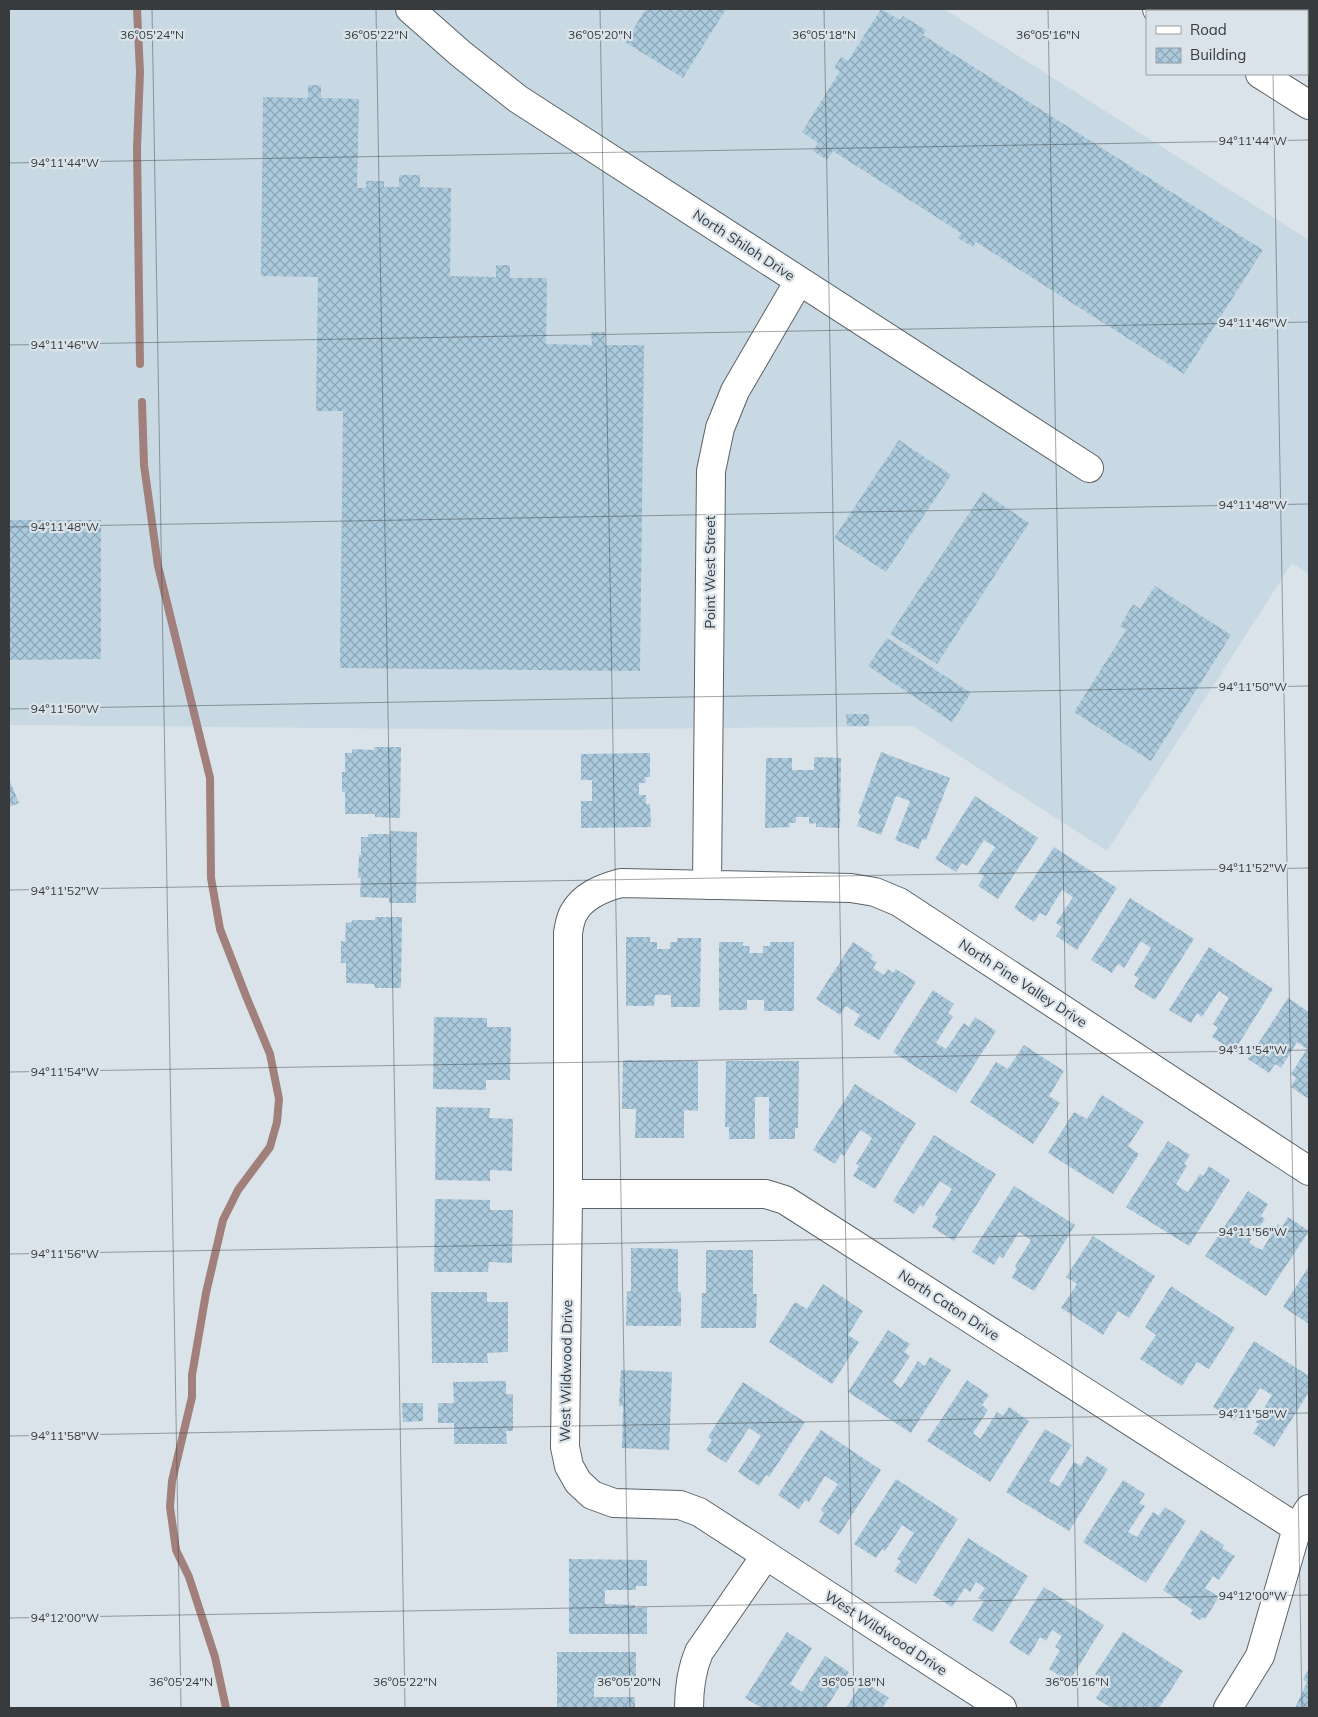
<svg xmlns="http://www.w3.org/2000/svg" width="1318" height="1717" font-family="Mulish,sans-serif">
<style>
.built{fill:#c8d9e3}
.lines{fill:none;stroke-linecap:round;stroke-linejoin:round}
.stream{stroke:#a17f7b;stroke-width:8}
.building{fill:url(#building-cross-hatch)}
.minor-casing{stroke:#5b6368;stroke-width:30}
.motorway-casing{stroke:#5b6368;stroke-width:30}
.minor{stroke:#fff;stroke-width:28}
.motorway{stroke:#fff;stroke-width:28}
.ticks{fill:none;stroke:#373b3d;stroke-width:1;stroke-opacity:0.45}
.labels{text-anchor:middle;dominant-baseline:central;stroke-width:4.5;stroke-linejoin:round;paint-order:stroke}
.street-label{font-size:14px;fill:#373b3d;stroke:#dae3e9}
.ticks-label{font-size:12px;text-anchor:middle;fill:#373b3d;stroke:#dae3e9;stroke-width:4.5;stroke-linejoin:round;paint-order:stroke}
</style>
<defs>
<pattern id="building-cross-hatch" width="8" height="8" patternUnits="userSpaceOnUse" patternTransform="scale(1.25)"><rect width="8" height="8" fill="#abcadd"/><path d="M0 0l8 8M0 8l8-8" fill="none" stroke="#8ca5b4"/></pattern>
</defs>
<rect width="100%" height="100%" fill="#dae3e9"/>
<path class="built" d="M 9,9 L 944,9 L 1309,240 L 1309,574 L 1292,563 L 1107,851 L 913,726 L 543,730 L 9,725 Z"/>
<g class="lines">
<path class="stream" d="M 137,9 L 140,72 L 137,148 L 140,364
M 142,402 L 144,465 L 158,566 L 210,778 L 211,878 L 220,929 L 246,996 L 270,1054 L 279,1099 L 277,1122 L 270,1147 L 238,1190 L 223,1220 L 206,1293 L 192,1375 L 192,1397 L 172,1481 L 170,1507 L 176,1550 L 189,1577 L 215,1657 L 226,1708"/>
</g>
<path class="building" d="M 646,9 L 726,9 L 683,78 L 625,42 Z
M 881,9 L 900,20 L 903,16 L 926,30 L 923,35 L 1263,250 L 1184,374 L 976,242 L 973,247 L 958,238 L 961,233 L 833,151 L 827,160 L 813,151 L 818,143 L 802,132 L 840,71 L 834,68 L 841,57 L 848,61 Z
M 308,85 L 321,85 L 321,98 L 359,99 L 357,188 L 366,188 L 366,181 L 384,181 L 384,187 L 399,187 L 399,175 L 420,175 L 420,187 L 451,188 L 450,276 L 496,277 L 496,265 L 510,265 L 510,278 L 547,278 L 546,344 L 592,345 L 591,332 L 605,332 L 605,345 L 644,345 L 640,671 L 340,668 L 343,411 L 316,411 L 318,277 L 261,276 L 263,97 L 308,98 Z
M 899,440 L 951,475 L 886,572 L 834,538 Z
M 983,492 L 1029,523 L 937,664 L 890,634 Z
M 9,520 L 101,520 L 101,659 L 9,660 Z
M 1155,586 L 1231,635 L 1151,761 L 1074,712 L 1126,630 L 1120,626 L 1133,604 L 1140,609 Z
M 887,638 L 971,693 L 952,722 L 868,666 Z
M 846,714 L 869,714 L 869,726 L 847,726 Z
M 374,747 L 401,747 L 400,818 L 375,817 L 375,814 L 345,814 L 345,792 L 342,792 L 342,772 L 345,772 L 345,753 L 352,753 L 352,749 L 374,750 Z
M 881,752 L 950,778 L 926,840 L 922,839 L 919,849 L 895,840 L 910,801 L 896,796 L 881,835 L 857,826 L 861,815 L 858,814 Z
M 650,753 L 650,777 L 645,777 L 646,783 L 639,783 L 639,795 L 646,795 L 646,804 L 650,804 L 651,827 L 581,828 L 581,801 L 592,801 L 592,780 L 581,780 L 581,754 Z
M 814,757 L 841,758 L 840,828 L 816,827 L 816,823 L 809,824 L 809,817 L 796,817 L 796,823 L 789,823 L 790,827 L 765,828 L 766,758 L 792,758 L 792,770 L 814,770 Z
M 9,779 L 19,803 L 9,807 Z
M 975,796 L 1038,838 L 998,899 L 978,886 L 984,876 L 978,873 L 995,847 L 984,840 L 967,866 L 962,863 L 956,872 L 935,859 Z
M 390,831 L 417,832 L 416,903 L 389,903 L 389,898 L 360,897 L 361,877 L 358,878 L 359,855 L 361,855 L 361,837 L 368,837 L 368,834 L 390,834 Z
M 1054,847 L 1117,888 L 1077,950 L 1056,936 L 1062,927 L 1056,923 L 1073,897 L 1062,890 L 1046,916 L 1040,913 L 1034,922 L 1014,908 Z
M 1130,898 L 1194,939 L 1155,1000 L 1134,987 L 1139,978 L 1134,975 L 1151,948 L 1141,941 L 1124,968 L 1118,964 L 1112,973 L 1091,960 Z
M 375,917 L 402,917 L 401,988 L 375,988 L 374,984 L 346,983 L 346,963 L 341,963 L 341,941 L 345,942 L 346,923 L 352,922 L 352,920 L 375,920 Z
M 626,937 L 650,937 L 650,942 L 657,942 L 657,949 L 670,949 L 670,942 L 677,942 L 677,938 L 701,938 L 700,1007 L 671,1007 L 671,995 L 655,995 L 654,1006 L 626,1006 Z
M 719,942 L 743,942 L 743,946 L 750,946 L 749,953 L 763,953 L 763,946 L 770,946 L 770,942 L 794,942 L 794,1011 L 764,1011 L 764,1000 L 747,1000 L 747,1010 L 719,1010 Z
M 853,942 L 873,955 L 870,959 L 877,962 L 873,968 L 884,975 L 888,969 L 893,973 L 896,969 L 916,982 L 879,1040 L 854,1025 L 860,1015 L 846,1006 L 840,1015 L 816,999 Z
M 1209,947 L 1273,989 L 1234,1051 L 1212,1037 L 1218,1028 L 1213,1024 L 1229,998 L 1219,991 L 1202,1017 L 1197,1013 L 1191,1023 L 1169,1010 Z
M 933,990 L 954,1004 L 948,1013 L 953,1016 L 936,1043 L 946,1049 L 964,1023 L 969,1027 L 975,1017 L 996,1031 L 956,1093 L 893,1052 Z
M 1288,998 L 1309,1012 L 1309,1099 L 1291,1087 L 1296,1078 L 1291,1074 L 1307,1049 L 1297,1042 L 1281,1068 L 1275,1064 L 1269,1073 L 1248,1059 Z
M 434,1017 L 487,1018 L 487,1027 L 511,1027 L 510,1080 L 486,1080 L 486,1090 L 433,1089 Z
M 1024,1045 L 1064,1071 L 1049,1096 L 1060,1103 L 1033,1144 L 970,1102 L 996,1062 L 1008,1069 Z
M 623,1060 L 698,1061 L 698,1111 L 684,1110 L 684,1138 L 635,1138 L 636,1109 L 622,1109 Z
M 726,1061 L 799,1061 L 798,1128 L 795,1128 L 795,1139 L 769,1139 L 769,1097 L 755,1097 L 755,1139 L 729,1139 L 729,1127 L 725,1127 Z
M 855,1084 L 916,1123 L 875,1189 L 853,1176 L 859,1166 L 856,1164 L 872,1138 L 867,1134 L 860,1130 L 844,1156 L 841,1154 L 835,1164 L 813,1150 Z
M 1102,1095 L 1144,1122 L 1128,1146 L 1139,1154 L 1113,1194 L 1048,1153 L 1074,1112 L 1087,1119 Z
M 436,1107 L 490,1108 L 489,1118 L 513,1119 L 512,1171 L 490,1170 L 490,1181 L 435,1180 Z
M 934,1135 L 996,1174 L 954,1241 L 932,1227 L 938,1217 L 935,1215 L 952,1189 L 940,1181 L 923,1207 L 920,1205 L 914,1214 L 893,1201 Z
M 1168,1141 L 1190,1155 L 1184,1164 L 1187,1166 L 1176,1184 L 1182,1189 L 1188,1192 L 1200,1174 L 1203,1176 L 1209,1166 L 1230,1180 L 1189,1246 L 1126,1207 Z
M 1014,1186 L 1075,1225 L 1034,1291 L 1012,1278 L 1017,1268 L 1015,1266 L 1031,1240 L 1019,1232 L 1003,1258 L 999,1256 L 994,1265 L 972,1252 Z
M 1248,1191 L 1268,1204 L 1261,1216 L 1265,1219 L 1249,1242 L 1255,1247 L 1262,1250 L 1278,1224 L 1282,1227 L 1288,1217 L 1309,1231 L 1266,1296 L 1205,1256 Z
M 435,1199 L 490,1200 L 490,1210 L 513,1210 L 512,1263 L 489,1262 L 488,1272 L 434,1272 Z
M 1093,1236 L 1155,1276 L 1129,1318 L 1118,1311 L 1103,1335 L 1061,1308 L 1077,1284 L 1066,1277 Z
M 631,1248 L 678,1249 L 678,1292 L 681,1292 L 681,1326 L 626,1326 L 627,1292 L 631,1291 Z
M 706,1250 L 753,1250 L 753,1294 L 757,1294 L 756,1328 L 701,1328 L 702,1293 L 706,1293 Z
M 1309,1266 L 1309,1324 L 1283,1307 Z
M 823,1284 L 863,1311 L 848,1335 L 859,1342 L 832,1384 L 769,1342 L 795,1302 L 807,1309 Z
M 1171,1286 L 1235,1328 L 1209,1369 L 1197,1362 L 1182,1386 L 1140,1359 L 1156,1335 L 1145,1327 Z
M 431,1292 L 487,1292 L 487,1302 L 508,1302 L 508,1352 L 487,1353 L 488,1363 L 432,1363 Z
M 888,1330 L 910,1344 L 904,1352 L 910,1356 L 893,1382 L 901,1388 L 918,1361 L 925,1366 L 930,1357 L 951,1370 L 911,1433 L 848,1392 Z
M 1254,1341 L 1309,1376 L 1309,1392 L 1274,1447 L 1253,1433 L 1259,1424 L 1256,1422 L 1272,1395 L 1260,1388 L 1243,1414 L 1239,1412 L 1234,1421 L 1213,1407 Z
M 621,1370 L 672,1372 L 669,1450 L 622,1448 L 623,1406 L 619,1406 Z
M 967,1380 L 989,1395 L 982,1405 L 988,1410 L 973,1433 L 980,1439 L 997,1412 L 1003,1416 L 1009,1407 L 1029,1421 L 990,1482 L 927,1441 Z
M 506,1381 L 506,1394 L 513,1394 L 513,1431 L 506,1431 L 507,1444 L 454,1444 L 454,1423 L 438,1423 L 438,1403 L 454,1403 L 453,1382 Z
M 743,1382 L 805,1422 L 769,1477 L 766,1475 L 759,1486 L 738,1472 L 761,1436 L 749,1428 L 726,1463 L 706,1450 L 712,1440 L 708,1437 Z
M 402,1403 L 423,1403 L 423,1421 L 403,1422 Z
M 1045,1429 L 1072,1445 L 1049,1481 L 1059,1487 L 1074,1462 L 1081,1466 L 1087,1456 L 1108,1469 L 1069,1531 L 1006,1492 Z
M 821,1430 L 881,1470 L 839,1535 L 819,1522 L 824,1513 L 821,1510 L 838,1484 L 825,1476 L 809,1502 L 805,1500 L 799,1509 L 778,1495 Z
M 896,1479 L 958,1519 L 916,1584 L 894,1571 L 901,1561 L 897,1559 L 914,1533 L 902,1525 L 885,1551 L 882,1549 L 876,1558 L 854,1544 Z
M 1123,1480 L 1145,1494 L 1139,1503 L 1145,1506 L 1128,1532 L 1137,1537 L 1153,1512 L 1159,1516 L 1165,1507 L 1186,1521 L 1146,1583 L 1083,1542 Z
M 1201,1530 L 1224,1545 L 1222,1548 L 1235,1556 L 1219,1580 L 1213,1576 L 1205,1588 L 1219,1597 L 1205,1619 L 1202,1617 L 1200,1620 L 1190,1614 L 1193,1610 L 1163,1590 Z
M 968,1538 L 1028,1576 L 993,1632 L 972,1620 L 984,1601 L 978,1598 L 985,1588 L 976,1582 L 970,1592 L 965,1588 L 952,1607 L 933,1595 Z
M 569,1559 L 647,1560 L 647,1586 L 636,1586 L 636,1590 L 605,1590 L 605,1604 L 635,1605 L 635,1608 L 647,1607 L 647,1634 L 569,1634 Z
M 1044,1587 L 1104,1625 L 1069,1682 L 1049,1669 L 1060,1650 L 1055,1647 L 1062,1636 L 1052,1630 L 1046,1641 L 1040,1637 L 1029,1656 L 1009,1643 Z
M 787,1632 L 812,1648 L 790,1684 L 802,1692 L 825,1656 L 849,1672 L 826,1708 L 762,1708 L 745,1698 Z
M 1123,1632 L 1183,1671 L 1159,1708 L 1148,1708 L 1144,1706 L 1143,1708 L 1111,1708 L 1096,1698 L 1107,1681 L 1095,1674 Z
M 557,1652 L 636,1652 L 636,1682 L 594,1682 L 594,1697 L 635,1697 L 635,1708 L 557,1708 Z
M 1309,1668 L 1309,1708 L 1295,1708 L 1307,1682 L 1303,1680 Z
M 863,1681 L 889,1698 L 882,1708 L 846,1708 Z"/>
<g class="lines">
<g class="minor-casing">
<path id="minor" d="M 410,9 L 461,54 L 518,99 L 1089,468
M 707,885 L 711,471 L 720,428 L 735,391 L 799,281
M 568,1194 L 766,1194 L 785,1200 L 1297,1528
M 689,1708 C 689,1688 691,1671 699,1652 L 766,1555
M 1002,1708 L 699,1512 L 680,1505 L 614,1503 L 592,1495 L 578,1482 L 569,1466 L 565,1447 L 568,1194 L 568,933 C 569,927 570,920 573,914 C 582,896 602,888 621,883 L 851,888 L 875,892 L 899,902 L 1309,1171
M 1228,1708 L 1260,1656 L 1297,1528 L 1309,1509"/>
</g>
<g class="motorway-casing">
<path id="motorway" d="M 1157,9 L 1161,11
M 1291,9 L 1295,11
M 1260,74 L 1309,105"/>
</g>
<use href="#minor" class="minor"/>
<use href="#motorway" class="motorway"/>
</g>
<path class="ticks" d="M 152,9 L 181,1708M 376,9 L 405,1708M 600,9 L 630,1708M 824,9 L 854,1708M 1048,9 L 1078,1708M 1272,9 L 1272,11M 1273,74 L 1302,1708M 9,163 L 1309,140M 9,345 L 1309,322M 9,527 L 1309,504M 9,709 L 1309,686M 9,890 L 1309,868M 9,1072 L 1309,1050M 9,1254 L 1309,1231M 9,1436 L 1309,1413M 9,1618 L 1309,1595"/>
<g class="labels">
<g class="street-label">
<text transform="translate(744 245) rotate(33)">North Shiloh Drive</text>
<text transform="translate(710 572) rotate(-90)">Point West Street</text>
<text transform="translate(1023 983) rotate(33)">North Pine Valley Drive</text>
<text transform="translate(949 1305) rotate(33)">North Caton Drive</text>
<text transform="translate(566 1371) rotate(-89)">West Wildwood Drive</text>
<text transform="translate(886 1633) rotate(33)">West Wildwood Drive</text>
</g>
</g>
<g class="ticks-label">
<text x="152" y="39">36°05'24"N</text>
<text x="376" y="39">36°05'22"N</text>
<text x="600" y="39">36°05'20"N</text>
<text x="824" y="39">36°05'18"N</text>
<text x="1048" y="39">36°05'16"N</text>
<text x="1253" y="145">94°11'44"W</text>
<text x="65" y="167">94°11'44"W</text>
<text x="1253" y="327">94°11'46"W</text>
<text x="65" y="349">94°11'46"W</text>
<text x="1253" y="509">94°11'48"W</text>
<text x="65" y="531">94°11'48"W</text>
<text x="1253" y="691">94°11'50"W</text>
<text x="65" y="713">94°11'50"W</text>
<text x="1253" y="872">94°11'52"W</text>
<text x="65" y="895">94°11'52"W</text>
<text x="1253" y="1054">94°11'54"W</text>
<text x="65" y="1076">94°11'54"W</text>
<text x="1253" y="1236">94°11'56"W</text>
<text x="65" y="1258">94°11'56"W</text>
<text x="1253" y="1418">94°11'58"W</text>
<text x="65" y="1440">94°11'58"W</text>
<text x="1253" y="1600">94°12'00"W</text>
<text x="65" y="1622">94°12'00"W</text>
<text x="181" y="1686">36°05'24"N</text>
<text x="405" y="1686">36°05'22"N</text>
<text x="629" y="1686">36°05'20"N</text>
<text x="853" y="1686">36°05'18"N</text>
<text x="1077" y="1686">36°05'16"N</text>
</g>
<rect width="1318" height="1717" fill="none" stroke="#373b3d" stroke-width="20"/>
<rect x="1146" y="10" width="162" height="65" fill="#dae3e9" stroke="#99a0a4"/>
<rect x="1156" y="26" width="25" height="8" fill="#ffffff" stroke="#99a0a4"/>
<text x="1190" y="35" font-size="15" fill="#373b3d">Road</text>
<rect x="1156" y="48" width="25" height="15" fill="url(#building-cross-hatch)" stroke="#99a0a4"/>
<text x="1190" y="60" font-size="15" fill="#373b3d">Building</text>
</svg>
